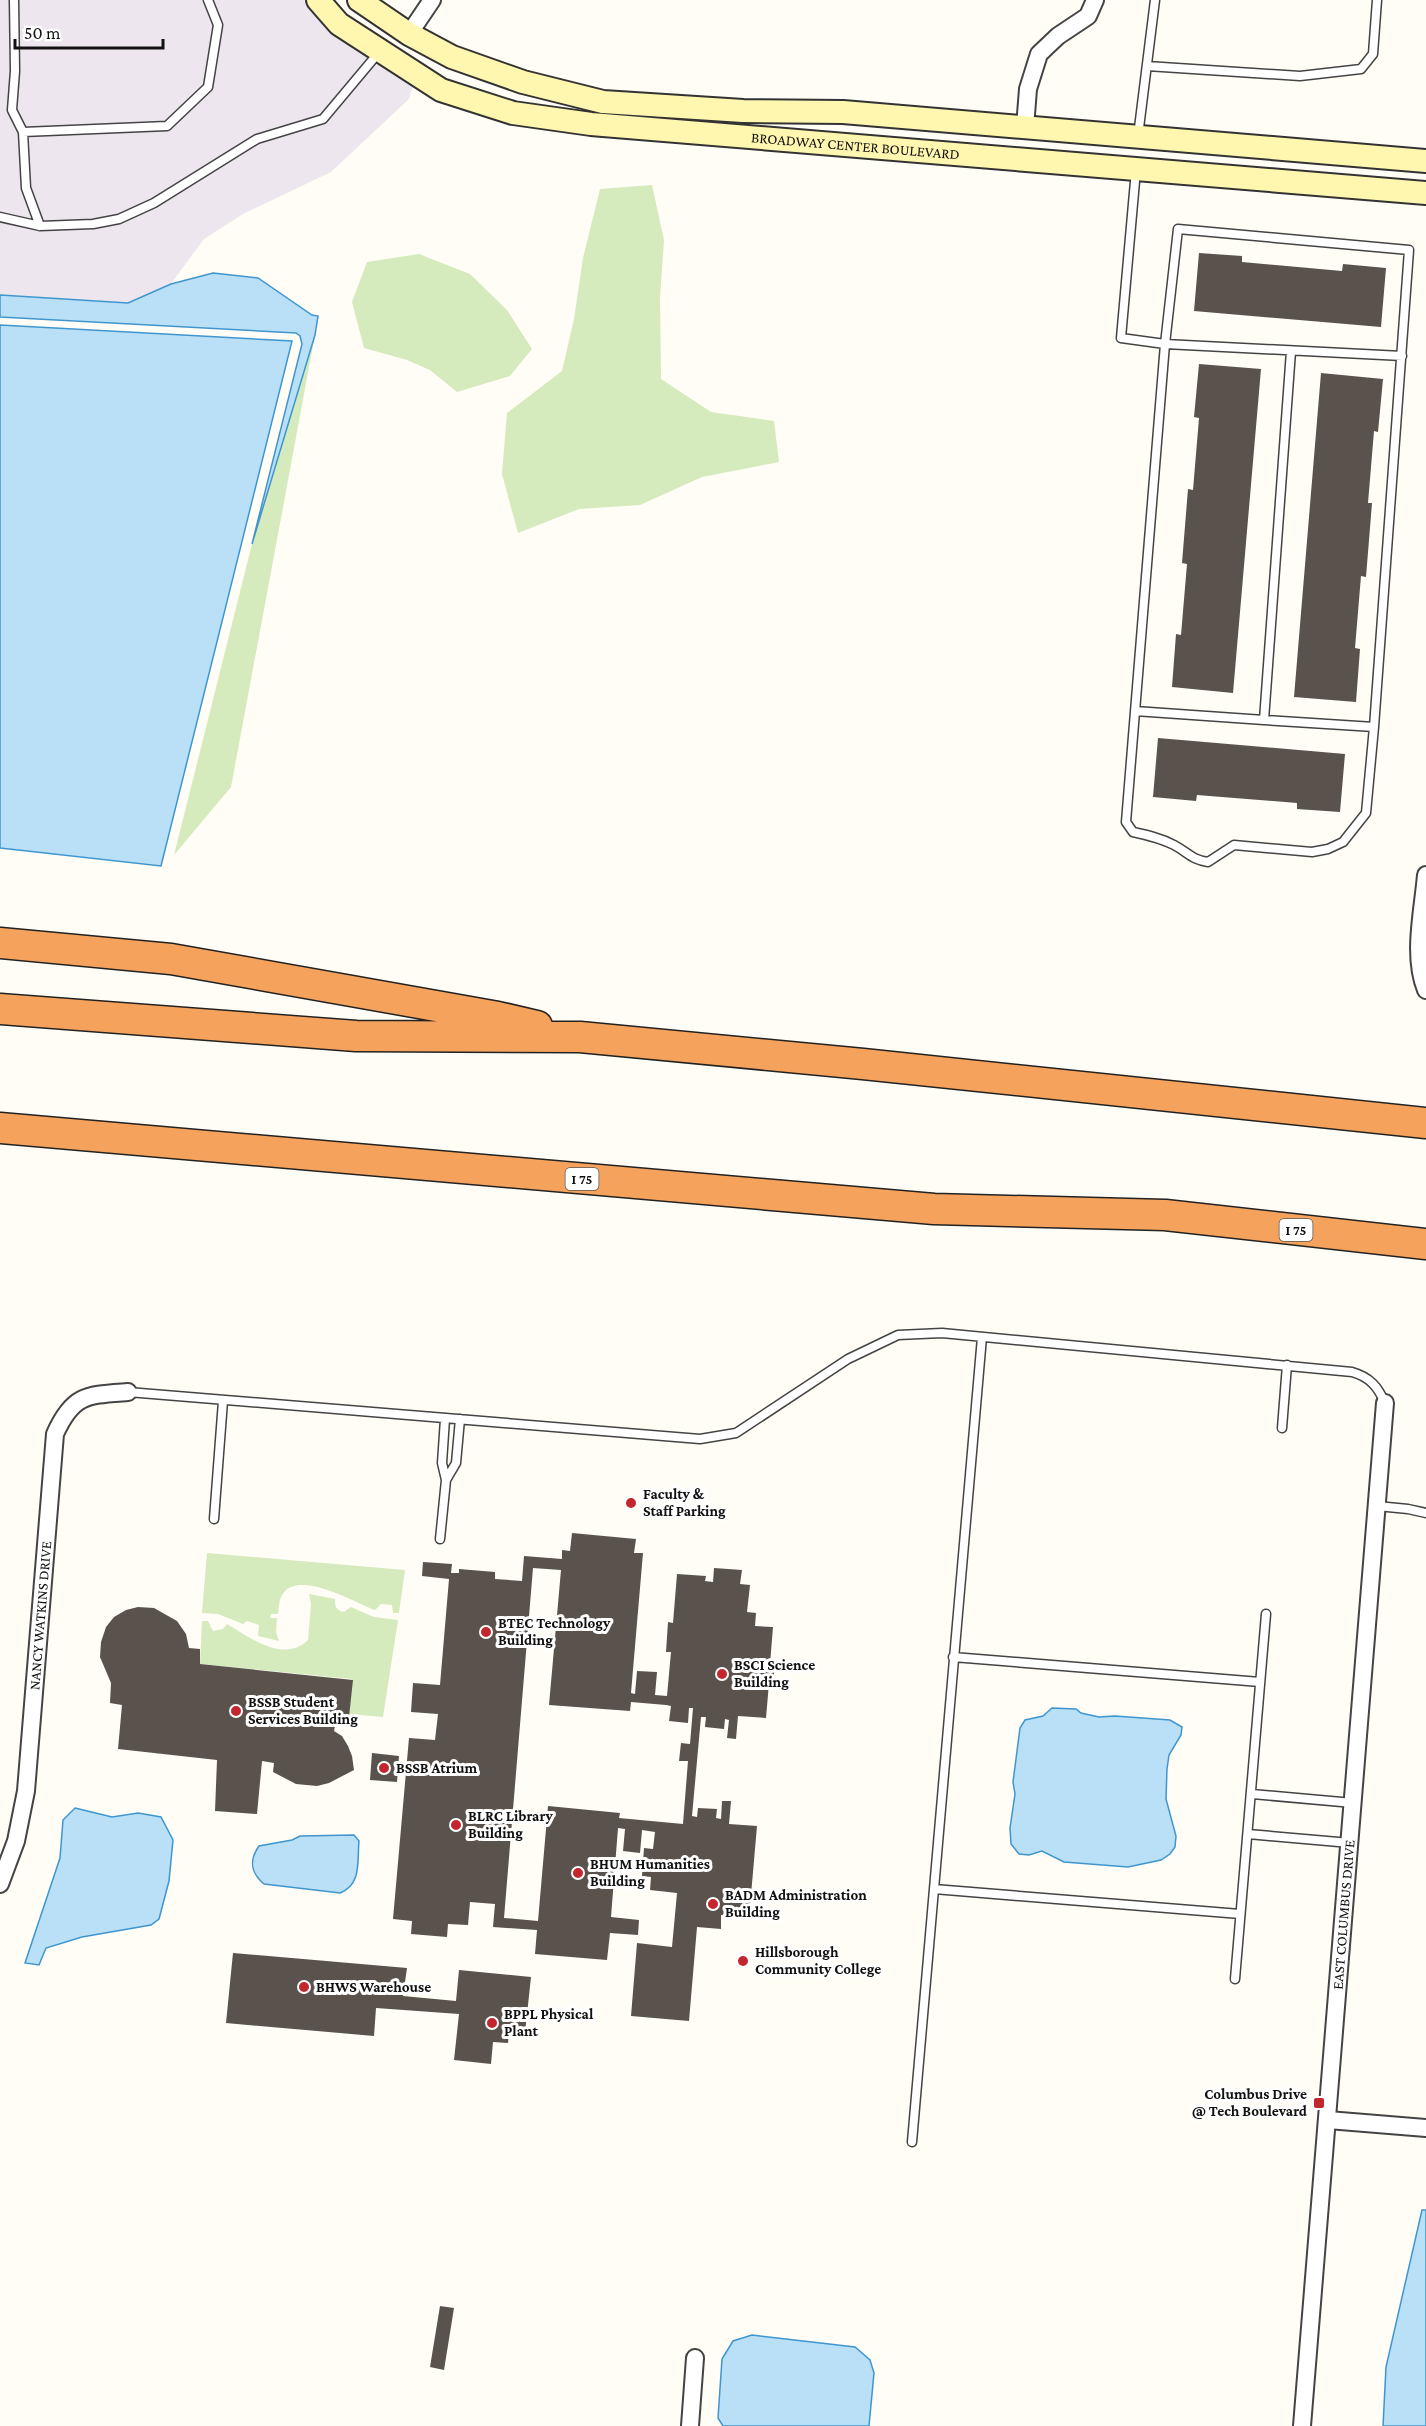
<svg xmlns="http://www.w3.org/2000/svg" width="1426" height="2426" font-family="'Crimson Pro',serif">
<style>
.industrial{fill:#eee6ef}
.green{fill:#d5ebbd}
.water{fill:#b9e0f7;stroke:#3f96cf;stroke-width:1.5}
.building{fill:#5a524d;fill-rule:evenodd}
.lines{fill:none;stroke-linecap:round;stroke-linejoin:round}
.lane-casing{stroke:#444;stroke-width:11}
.street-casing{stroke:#444;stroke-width:20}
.secondary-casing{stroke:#333;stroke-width:26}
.highway-casing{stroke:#222;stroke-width:33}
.lane{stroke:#fff;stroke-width:8}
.street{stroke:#fff;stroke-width:16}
.secondary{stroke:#fff6b0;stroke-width:22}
.highway{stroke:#f5a25d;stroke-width:30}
.poi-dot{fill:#c4262e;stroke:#fff;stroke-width:2}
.labels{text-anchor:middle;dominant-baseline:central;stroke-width:6;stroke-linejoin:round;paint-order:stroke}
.shield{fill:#fff;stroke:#585858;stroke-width:1.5}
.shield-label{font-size:14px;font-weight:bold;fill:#111}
.street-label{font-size:15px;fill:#111;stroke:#fff}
.poi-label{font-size:15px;font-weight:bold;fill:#111;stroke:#fff;text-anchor:start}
</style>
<rect width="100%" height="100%" fill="#fffdf5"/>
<path class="industrial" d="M 0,0 L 304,0 L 331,30 L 371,58 L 377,65 L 380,63 L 413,85 L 409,99 L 331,172 L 243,214 L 204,239 L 170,285 L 128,303 L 0,295 Z"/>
<path class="green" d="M 652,185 L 664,240 L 660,297 L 661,379 L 711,412 L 774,421 L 779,462 L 702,477 L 640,505 L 579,509 L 518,533 L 502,474 L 507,413 L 562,371 L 574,319 L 583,258 L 600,189 Z
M 419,254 L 470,274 L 507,310 L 532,349 L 510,376 L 457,392 L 430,370 L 407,360 L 364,348 L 352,302 L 367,262 Z
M 315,335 L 231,787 L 174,855 L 252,544 Z
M 207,1553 L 405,1570 L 399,1613 L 393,1613 L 392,1605 L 381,1604 L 375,1610 C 356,1603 304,1572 285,1591 C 279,1597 279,1606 278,1614 L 271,1614 L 270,1618 L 277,1618 L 276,1632 L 279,1641 L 258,1636 L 259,1625 L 247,1621 L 243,1624 L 218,1614 L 202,1613 Z
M 309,1594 L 335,1599 C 335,1607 336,1610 344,1612 L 351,1607 L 374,1617 L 398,1620 L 383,1717 L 349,1714 L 352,1679 L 200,1664 L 202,1621 L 208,1621 L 213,1631 L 223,1629 L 227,1624 C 250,1637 282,1664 308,1640 L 311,1604 Z"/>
<path class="water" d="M 213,273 L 258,278 L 312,315 L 318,316 L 315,335 L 252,544 L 302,344 L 300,336 L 296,333 L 0,317 L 0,295 L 128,303 L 171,284 Z
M 0,325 L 292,341 L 161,866 L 0,848 Z
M 1052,1708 L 1076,1709 L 1081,1713 L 1099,1717 L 1115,1716 L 1170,1720 L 1182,1727 L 1181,1735 L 1169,1755 L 1167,1769 L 1166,1799 L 1176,1836 L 1175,1847 L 1170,1854 L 1161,1860 L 1128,1867 L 1064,1862 L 1042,1851 L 1029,1855 L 1019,1854 L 1011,1844 L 1010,1828 L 1015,1794 L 1013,1782 L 1020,1728 L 1025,1720 L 1043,1716 Z
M 75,1808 L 112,1817 L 138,1813 L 161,1817 L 173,1840 L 169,1881 L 159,1919 L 151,1925 L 82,1937 L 46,1948 L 39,1965 L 25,1963 L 60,1858 L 63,1820 Z
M 354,1835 L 359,1841 C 357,1862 362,1884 340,1893 L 264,1884 C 250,1872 249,1860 259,1846 L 292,1840 L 300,1836 Z
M 1422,2210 L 1426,2210 L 1426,2426 L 1383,2426 L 1386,2367 Z
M 752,2335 L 855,2347 L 870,2360 L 874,2373 L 869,2426 L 723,2426 L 718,2418 L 722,2359 L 733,2341 Z"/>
<path class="building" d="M 1199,253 L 1242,256 L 1242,262 L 1342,271 L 1343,264 L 1386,268 L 1381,327 L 1194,311 Z
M 1199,364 L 1261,369 L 1233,693 L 1172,687 L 1176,634 L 1181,635 L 1187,564 L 1182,563 L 1188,489 L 1193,490 L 1199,418 L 1194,417 Z
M 1321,373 L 1383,379 L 1378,432 L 1374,431 L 1368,503 L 1372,503 L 1366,577 L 1361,576 L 1355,648 L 1360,649 L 1356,702 L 1294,697 Z
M 1158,738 L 1345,754 L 1340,812 L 1297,809 L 1297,803 L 1197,795 L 1196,801 L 1153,797 Z
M 572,1533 L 636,1539 L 634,1553 L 643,1553 L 631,1693 L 635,1694 L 637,1671 L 657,1672 L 655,1695 L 667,1696 L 671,1652 L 666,1652 L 668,1622 L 673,1623 L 677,1574 L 706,1576 L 705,1581 L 713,1582 L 714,1568 L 742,1570 L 740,1584 L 750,1585 L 747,1612 L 756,1613 L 755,1626 L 773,1627 L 770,1664 L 775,1664 L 773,1683 L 769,1683 L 766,1718 L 738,1716 L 736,1739 L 727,1738 L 729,1720 L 725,1719 L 724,1729 L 705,1727 L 706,1717 L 701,1717 L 692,1816 L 697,1817 L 698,1808 L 717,1809 L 716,1818 L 721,1819 L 722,1801 L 731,1801 L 729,1824 L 757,1826 L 749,1918 L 721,1915 L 721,1929 L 697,1927 L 689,2021 L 631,2016 L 637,1943 L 672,1947 L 677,1893 L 650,1890 L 651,1877 L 642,1876 L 644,1848 L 653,1849 L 655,1832 L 642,1830 L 640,1853 L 623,1851 L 625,1829 L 618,1828 L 611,1917 L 639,1920 L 638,1935 L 610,1933 L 607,1960 L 535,1954 L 537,1930 L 493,1927 L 495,1904 L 470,1902 L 468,1925 L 448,1924 L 447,1937 L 411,1934 L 412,1921 L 393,1919 L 409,1738 L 435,1740 L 438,1714 L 411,1712 L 413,1683 L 440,1685 L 449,1579 L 422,1576 L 423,1562 L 452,1564 L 451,1573 L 459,1573 L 459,1569 L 495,1572 L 495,1579 L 522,1581 L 524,1556 L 562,1559 L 562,1550 L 570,1551 ZM 533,1568 L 561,1570 L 549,1705 L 630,1711 L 631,1702 L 666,1705 L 671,1706 L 669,1721 L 688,1723 L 689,1708 L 693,1708 L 690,1744 L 681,1743 L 679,1761 L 688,1761 L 683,1824 L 619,1818 L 620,1813 L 548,1806 L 538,1921 L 504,1918 Z
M 138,1607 L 154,1608 L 177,1621 L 186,1634 L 189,1648 L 200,1649 L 200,1664 L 353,1680 L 349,1717 L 337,1716 L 334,1731 L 342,1736 L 348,1746 L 352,1756 L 354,1770 L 329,1783 L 317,1786 L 296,1784 L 273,1772 L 274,1763 L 262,1761 L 257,1814 L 215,1811 L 217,1760 L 118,1749 L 122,1705 L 110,1703 L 111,1683 L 100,1657 L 101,1642 L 106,1627 L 114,1617 L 126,1610 Z
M 372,1753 L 399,1756 L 397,1782 L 370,1780 Z
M 233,1953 L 407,1968 L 403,1996 L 456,2001 L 459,1970 L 531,1977 L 525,2033 L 509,2032 L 508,2043 L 493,2042 L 491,2064 L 454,2060 L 459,2014 L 376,2008 L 374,2036 L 226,2023 Z
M 440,2306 L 454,2308 L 444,2370 L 430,2367 Z"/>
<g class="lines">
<g class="lane-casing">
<path id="lane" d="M 14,0 L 15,71 L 12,110 L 23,132
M 1147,66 L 1300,76 L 1361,69 L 1373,54 L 1377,0
M 1138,136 L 1155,0
M 1136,170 L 1121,338 L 1165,344 L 1178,229 L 1409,250 L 1374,727 L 1366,813 L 1343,842 L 1328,849 L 1312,852 L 1234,845 L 1208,862 C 1190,859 1189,853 1174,845 C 1161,838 1147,835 1133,832 L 1126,822 L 1165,344 L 1402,356
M 0,217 L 40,226 L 93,224 L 119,219 L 154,203 L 257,139 L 323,119 L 380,51
M 40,226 L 26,188 L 23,132 L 167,126 L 208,87 L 218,25 L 208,0
M 1135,711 L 1264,720 L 1291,351
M 1264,720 L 1374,727
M 128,1392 L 700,1439 L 736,1433 L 848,1359 L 898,1335 L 942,1333 L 1352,1372 C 1370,1377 1378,1387 1385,1403
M 445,1419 L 442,1463 L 446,1480 L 456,1463 L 460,1419
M 1282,1428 L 1287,1365
M 1377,1506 L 1408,1509 L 1426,1513
M 214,1519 L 223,1401
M 440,1539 L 446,1480
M 953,1657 L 1260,1682
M 1252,1794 L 1353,1803
M 1248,1834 L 1350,1843
M 934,1889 L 1240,1914
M 1235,1979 L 1266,1614
M 912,2142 L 982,1337"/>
</g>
<g class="street-casing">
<g id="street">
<path d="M 409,34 L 432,0"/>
<path d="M 1025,127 L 1028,89 L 1039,54 L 1058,36 L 1088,16 L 1095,0"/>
<path d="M 1426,875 C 1423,911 1412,956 1426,990"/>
<path id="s1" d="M 0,1884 L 16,1841 L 26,1791 L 55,1434 C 73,1394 87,1395 128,1392"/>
<path d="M 1328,2120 L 1426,2128"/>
<path d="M 690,2426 L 695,2358"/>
<path id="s2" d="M 1302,2426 L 1385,1403"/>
</g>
</g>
<g class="secondary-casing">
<g id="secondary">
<path id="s3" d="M 318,0 L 339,24 L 441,90 L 513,113 L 591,124 L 1426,193"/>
<path d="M 359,0 L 409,34 L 452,57 L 523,82 L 603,102 L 743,111 L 843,112 L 1426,161"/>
</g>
</g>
<g class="highway-casing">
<path id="highway" d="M 0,943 L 171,959 L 498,1017 L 537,1026
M 0,1009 L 356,1036 L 580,1037 L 863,1064 L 1426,1123
M 0,1128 L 934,1209 L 1165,1215 L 1426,1244"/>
</g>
<use href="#lane" class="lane"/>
<use href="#street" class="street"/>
<use href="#secondary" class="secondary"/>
<use href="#highway" class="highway"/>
</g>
<g class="poi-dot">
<circle cx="631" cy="1503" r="6"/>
<circle cx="486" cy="1632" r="6"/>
<circle cx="722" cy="1674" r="6"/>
<circle cx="236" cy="1711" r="6"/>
<circle cx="384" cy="1768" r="6"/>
<circle cx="456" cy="1825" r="6"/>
<circle cx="578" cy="1873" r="6"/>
<circle cx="713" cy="1904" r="6"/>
<circle cx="743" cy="1961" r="6"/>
<circle cx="304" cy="1987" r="6"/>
<circle cx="492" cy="2023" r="6"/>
<rect x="1313" y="2097" width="12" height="12" rx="3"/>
</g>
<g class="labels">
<g class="shield">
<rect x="565.5" y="1168" width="33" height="22" rx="4.5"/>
<rect x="1279.5" y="1219" width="33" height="22" rx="4.5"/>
</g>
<g class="shield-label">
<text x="582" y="1179">I 75</text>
<text x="1296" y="1230">I 75</text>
</g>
<g class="street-label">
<text stroke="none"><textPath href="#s3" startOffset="573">BROADWAY CENTER BOULEVARD</textPath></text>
<text stroke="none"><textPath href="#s1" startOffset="273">NANCY WATKINS DRIVE</textPath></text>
<text stroke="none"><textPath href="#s2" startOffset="513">EAST COLUMBUS DRIVE</textPath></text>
</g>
<g class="poi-label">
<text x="643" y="1494">Faculty &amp;<tspan x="643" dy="17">Staff Parking</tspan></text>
<text x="498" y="1623">BTEC Technology<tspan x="498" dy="17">Building</tspan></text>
<text x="734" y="1665">BSCI Science<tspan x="734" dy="17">Building</tspan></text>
<text x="248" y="1702">BSSB Student<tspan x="248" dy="17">Services Building</tspan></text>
<text x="396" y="1768">BSSB Atrium</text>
<text x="468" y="1816">BLRC Library<tspan x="468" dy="17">Building</tspan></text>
<text x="590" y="1864">BHUM Humanities<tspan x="590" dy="17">Building</tspan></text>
<text x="725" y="1895">BADM Administration<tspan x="725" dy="17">Building</tspan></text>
<text x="755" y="1952">Hillsborough<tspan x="755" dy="17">Community College</tspan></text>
<text x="316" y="1987">BHWS Warehouse</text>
<text x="504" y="2014">BPPL Physical<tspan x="504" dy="17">Plant</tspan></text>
<text x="1307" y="2094" text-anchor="end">Columbus Drive<tspan x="1307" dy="17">@ Tech Boulevard</tspan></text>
</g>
</g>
<path d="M15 39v9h148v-9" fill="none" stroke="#111111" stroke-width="3"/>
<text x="24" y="39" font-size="18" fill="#111111" stroke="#ffffff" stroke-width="4.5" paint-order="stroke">50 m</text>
</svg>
